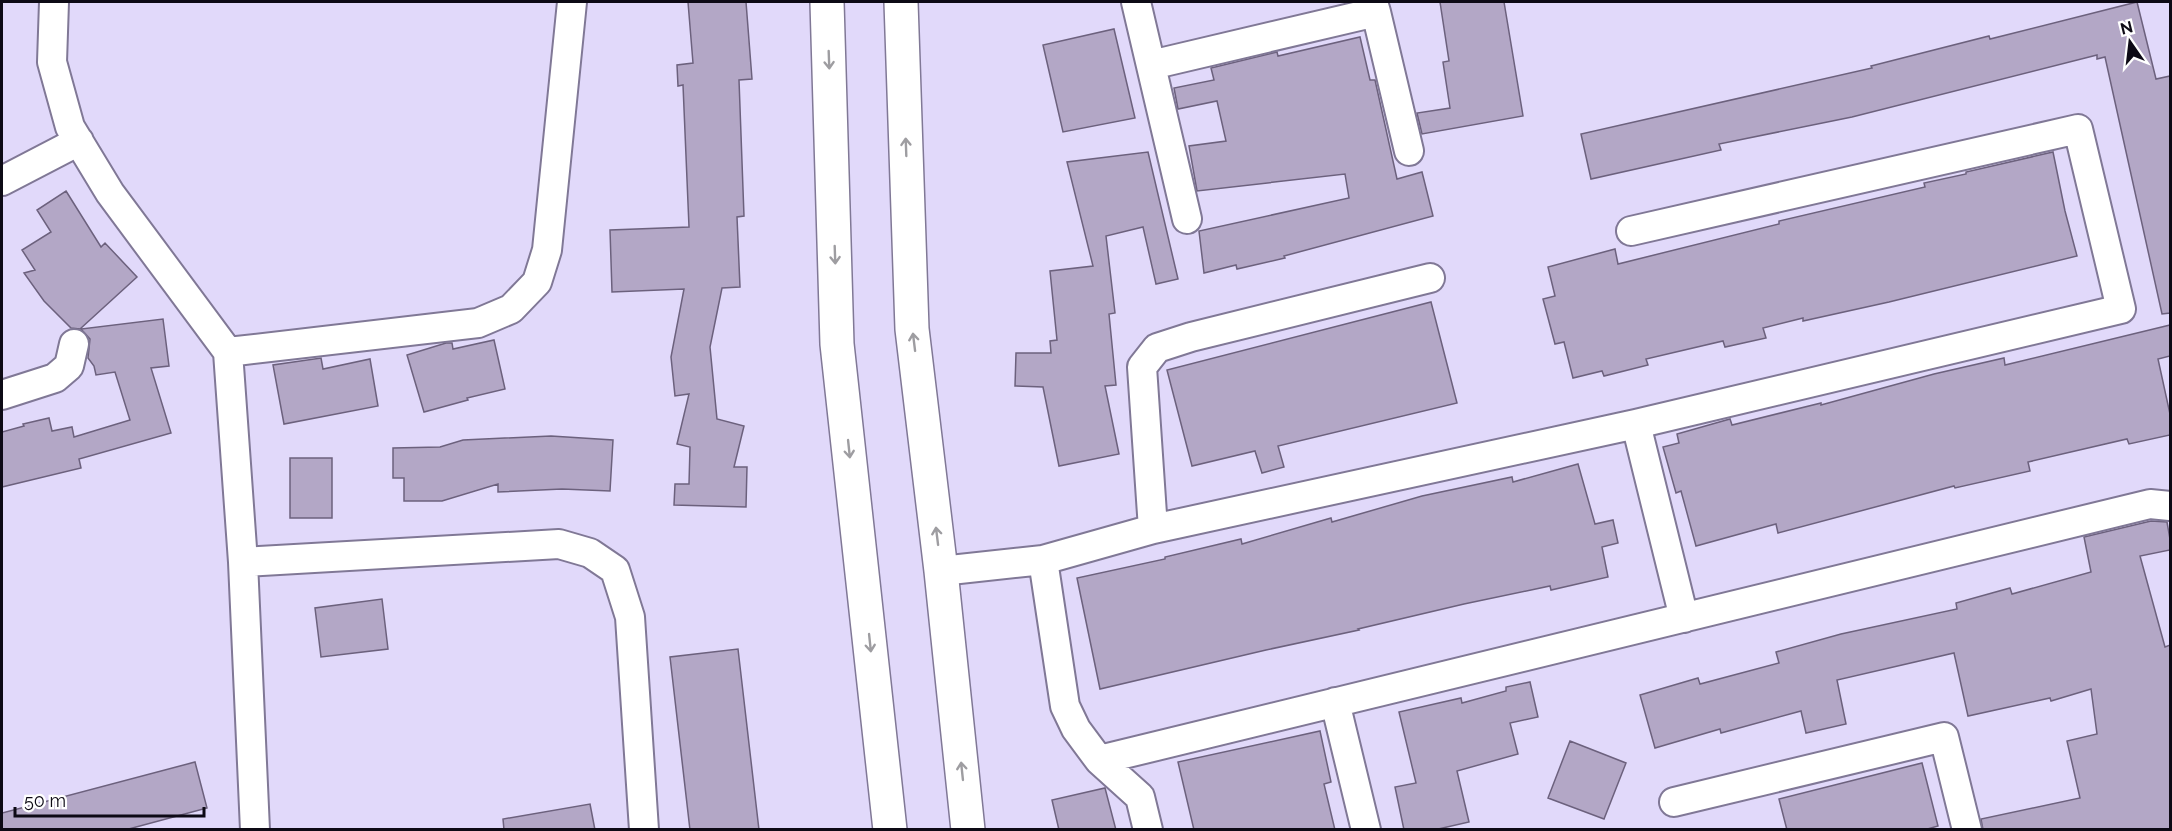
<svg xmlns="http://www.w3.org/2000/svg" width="2172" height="831" font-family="Raleway,sans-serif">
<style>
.building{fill:#b3a7c6;stroke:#6c617d;stroke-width:1.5}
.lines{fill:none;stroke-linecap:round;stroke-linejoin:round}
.minor-casing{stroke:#807896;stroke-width:32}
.tertiary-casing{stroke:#807896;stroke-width:36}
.minor{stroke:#fff;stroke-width:28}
.tertiary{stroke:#fff;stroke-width:33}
.oneway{stroke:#9e9da1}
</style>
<rect width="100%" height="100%" fill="#e1d9fa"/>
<path class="building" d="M 688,2 L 746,2 L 752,79 L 739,80 L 744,216 L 737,217 L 740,287 L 722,288 L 710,347 L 717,419 L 744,426 L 734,467 L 747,467 L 746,507 L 674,505 L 675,484 L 689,484 L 690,447 L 677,444 L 689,394 L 675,396 L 671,357 L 684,289 L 612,292 L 610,230 L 689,227 L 683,85 L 678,86 L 677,65 L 693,63 Z
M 1440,2 L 1504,2 L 1523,116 L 1422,134 L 1417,113 L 1450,108 L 1443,62 L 1449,61 Z
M 2137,2 L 2156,79 L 2170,76 L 2170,313 L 2162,314 L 2105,57 L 2097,59 L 2097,55 L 1852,117 L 1719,144 L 1721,150 L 1591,179 L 1581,134 L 1872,68 L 1871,66 L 1989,36 L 1990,39 Z
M 1114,29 L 1135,118 L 1063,132 L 1043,45 Z
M 1360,37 L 1370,80 L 1375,80 L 1397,179 L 1422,172 L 1433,216 L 1284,256 L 1285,258 L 1237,269 L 1236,265 L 1204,273 L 1199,231 L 1349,198 L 1345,174 L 1197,191 L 1189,146 L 1226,141 L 1217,101 L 1178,109 L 1174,88 L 1214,80 L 1211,68 L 1277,52 L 1278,56 Z
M 1148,152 L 1178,279 L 1156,284 L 1143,227 L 1106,236 L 1115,313 L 1109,314 L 1116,385 L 1105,386 L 1119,454 L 1059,466 L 1043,387 L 1015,386 L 1016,353 L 1051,353 L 1050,341 L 1057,340 L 1050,271 L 1093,266 L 1067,162 Z
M 2053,152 L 2065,211 L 2077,256 L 1889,302 L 1803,321 L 1803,318 L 1763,328 L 1766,338 L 1725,347 L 1723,341 L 1646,359 L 1648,365 L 1604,376 L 1602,371 L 1573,378 L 1564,342 L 1555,344 L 1543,299 L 1555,296 L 1548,267 L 1615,249 L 1618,264 L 1779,224 L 1779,221 L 1925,187 L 1924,183 L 1966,174 L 1966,172 Z
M 66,191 L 101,247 L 105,243 L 137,277 L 80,329 L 71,328 L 44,301 L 24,273 L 35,270 L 22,250 L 51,232 L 37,210 Z
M 1431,302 L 1457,403 L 1278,446 L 1284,467 L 1262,473 L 1255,451 L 1192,466 L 1167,370 Z
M 163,319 L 169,366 L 151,368 L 171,433 L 79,459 L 81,468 L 2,487 L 2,432 L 24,426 L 23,424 L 49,418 L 52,431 L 72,427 L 74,437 L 130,420 L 115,372 L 96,375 L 94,366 L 88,358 L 90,339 L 81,329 Z
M 2170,325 L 2170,356 L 2158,359 L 2170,414 L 2170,435 L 2129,444 L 2127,439 L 2028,462 L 2030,471 L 1955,488 L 1954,486 L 1778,533 L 1776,524 L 1696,546 L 1681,491 L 1676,493 L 1663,447 L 1679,443 L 1677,434 L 1730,419 L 1732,425 L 1821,403 L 1821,405 L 1934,374 L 2004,358 L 2005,365 Z
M 494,340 L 505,389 L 467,398 L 468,400 L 424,412 L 407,355 L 446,343 L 452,343 L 453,349 Z
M 321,358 L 323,369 L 370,359 L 378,406 L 284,424 L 273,365 Z
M 551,436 L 613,440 L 610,491 L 562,489 L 498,492 L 498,484 L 442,501 L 404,501 L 404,478 L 393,478 L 393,448 L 440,447 L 463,440 Z
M 290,458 L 332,458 L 332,518 L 290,518 Z
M 1578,464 L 1595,524 L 1613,520 L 1618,543 L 1602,547 L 1608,577 L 1551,590 L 1550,586 L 1464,604 L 1358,629 L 1359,630 L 1266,650 L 1100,689 L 1077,578 L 1165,559 L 1165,557 L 1241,539 L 1242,544 L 1331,518 L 1332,522 L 1422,496 L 1512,477 L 1513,482 Z
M 2151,521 L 2167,522 L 2170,539 L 2170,550 L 2140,556 L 2165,647 L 2170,645 L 2170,830 L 1983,830 L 1981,819 L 2080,798 L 2067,741 L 2097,734 L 2091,689 L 2051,701 L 2050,698 L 1968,716 L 1954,653 L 1837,680 L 1846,724 L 1806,733 L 1801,711 L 1721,733 L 1720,729 L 1655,748 L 1640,695 L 1698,678 L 1700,684 L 1779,663 L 1776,652 L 1841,634 L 1957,609 L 1956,603 L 2010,588 L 2012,594 L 2091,572 L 2084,537 Z
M 382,599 L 388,649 L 321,657 L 315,608 Z
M 738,649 L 759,830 L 690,830 L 670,657 Z
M 1530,682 L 1538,717 L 1510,723 L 1518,754 L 1457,771 L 1469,822 L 1434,830 L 1404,830 L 1395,787 L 1416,783 L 1399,712 L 1461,698 L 1462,703 L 1506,691 L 1506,687 Z
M 1320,731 L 1331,782 L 1324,784 L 1335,830 L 1194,830 L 1178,762 Z
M 1570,741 L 1626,763 L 1604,819 L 1548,798 Z
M 195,762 L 207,808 L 125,830 L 2,830 L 2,813 Z
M 1922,763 L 1938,826 L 1924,830 L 1787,830 L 1779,799 Z
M 1105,788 L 1116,830 L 1059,830 L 1052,800 Z
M 590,804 L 595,830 L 504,830 L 503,819 Z"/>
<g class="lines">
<g class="minor-casing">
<path id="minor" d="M 54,2 L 52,62 L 70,127 L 110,193 L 228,352 L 243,562 L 255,830
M 1136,2 L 1187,219
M 1376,12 L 1409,151
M 1151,65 L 1376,12 L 1373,2
M 2,181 L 79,141
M 228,352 L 478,323 L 511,309 L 537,282 L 547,250 L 572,2
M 2,395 L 55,378 L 69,366 L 74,344
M 1636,424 L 1684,618
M 1153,529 L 1142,367 L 1157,348 L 1191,337 L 1430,278
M 1043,560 L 1065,706 L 1076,729 L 1099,760 L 1140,797 L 1148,830
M 243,562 L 559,544 L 590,553 L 615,570 L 630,617 L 644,830
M 941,571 L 1043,560 L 1153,529 L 1636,424 L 2121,309 L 2078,129 L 1631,231
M 1335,702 L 1366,830
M 1099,760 L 2150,504 L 2170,506
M 1674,802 L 1944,737 L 1967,830"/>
</g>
<g class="tertiary-casing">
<path id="tertiary" d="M 827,2 L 837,344 L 890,830
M 901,2 L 912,329 L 941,571 L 968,830"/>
</g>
<use href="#minor" class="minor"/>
<use href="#tertiary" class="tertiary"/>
</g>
<defs><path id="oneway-shaft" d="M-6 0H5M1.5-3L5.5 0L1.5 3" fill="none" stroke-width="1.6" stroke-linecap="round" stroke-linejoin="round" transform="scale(1.5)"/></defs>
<g class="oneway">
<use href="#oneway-shaft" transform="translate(829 60) rotate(88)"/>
<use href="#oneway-shaft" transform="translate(906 147) rotate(-92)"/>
<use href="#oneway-shaft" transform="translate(835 255) rotate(88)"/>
<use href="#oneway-shaft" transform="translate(914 342) rotate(-97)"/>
<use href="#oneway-shaft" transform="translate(849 449) rotate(84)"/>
<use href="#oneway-shaft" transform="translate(937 536) rotate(-97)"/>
<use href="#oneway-shaft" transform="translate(870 643) rotate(84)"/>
<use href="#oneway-shaft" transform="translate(962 771) rotate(-96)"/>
</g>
<rect width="2172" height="831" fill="none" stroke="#0d0a15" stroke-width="6"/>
<g transform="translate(2130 42) rotate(346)" stroke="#ffffff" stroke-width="4.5" paint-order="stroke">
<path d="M0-4.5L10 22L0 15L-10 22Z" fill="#0d0a15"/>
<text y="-9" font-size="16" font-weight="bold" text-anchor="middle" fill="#0d0a15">N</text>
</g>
<path d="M15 807v9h189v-9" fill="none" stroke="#0d0a15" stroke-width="3"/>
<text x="24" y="807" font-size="18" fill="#0d0a15" stroke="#ffffff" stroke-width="4.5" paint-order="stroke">50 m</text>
</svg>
